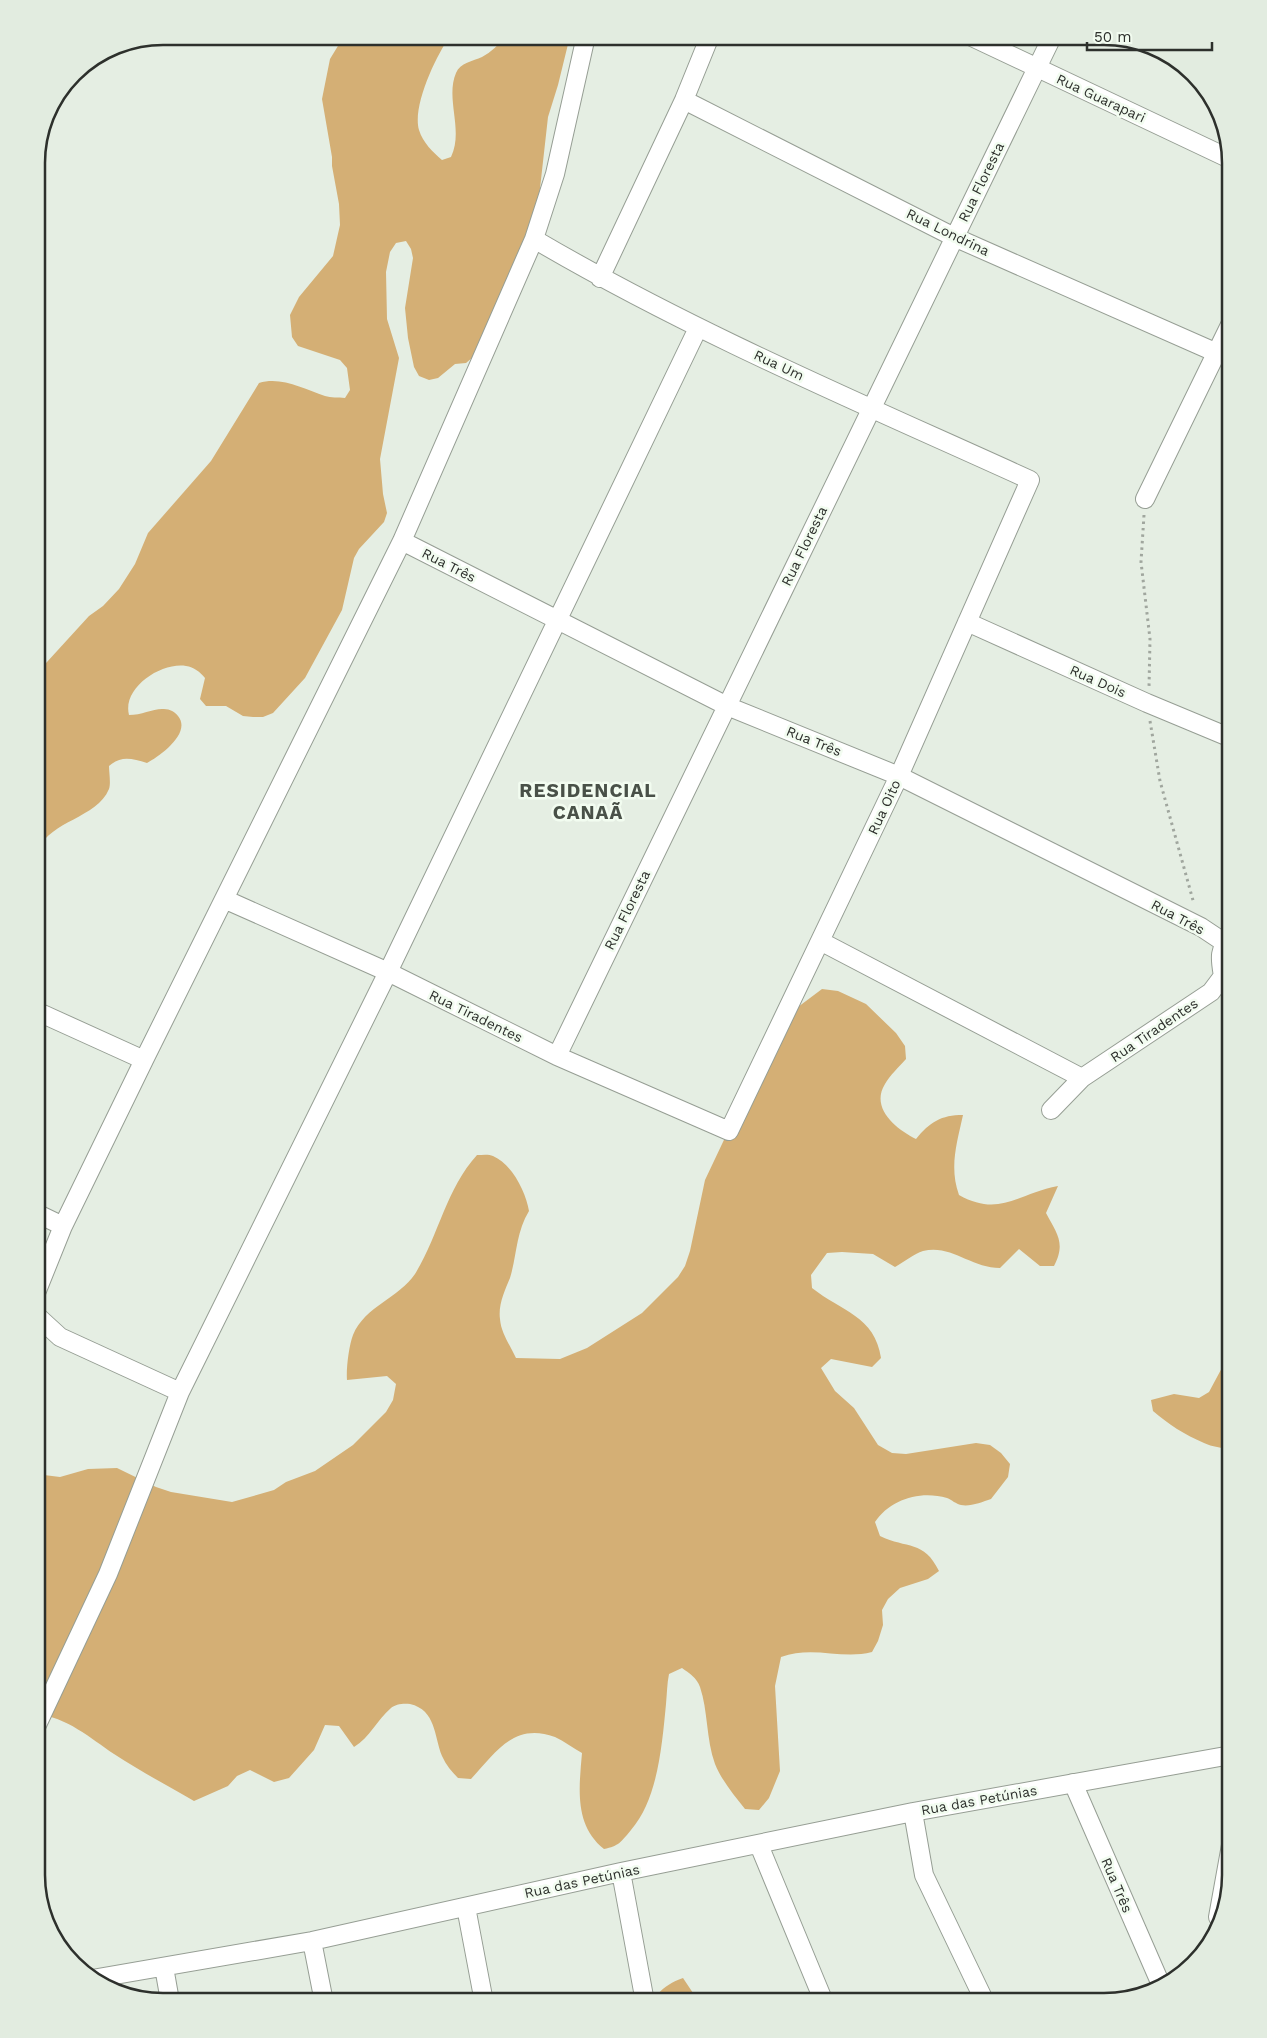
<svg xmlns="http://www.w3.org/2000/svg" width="1267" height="2038" font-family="'Work Sans',sans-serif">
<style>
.forest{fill:#d4af75}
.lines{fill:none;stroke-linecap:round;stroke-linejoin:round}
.minor-casing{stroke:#969e94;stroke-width:20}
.path{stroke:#a0a69e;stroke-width:3;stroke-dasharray:2.5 4;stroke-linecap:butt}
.minor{stroke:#fff;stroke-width:18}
.labels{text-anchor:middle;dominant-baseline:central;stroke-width:5;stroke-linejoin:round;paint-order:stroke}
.street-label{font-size:14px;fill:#2d302c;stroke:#f2fcf0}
.district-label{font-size:19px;font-weight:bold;letter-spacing:1px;fill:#495148;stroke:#f2fcf0}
.rim{fill:none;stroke:#2d302c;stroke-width:2.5}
</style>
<rect width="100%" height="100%" fill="#e5eee3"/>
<path class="forest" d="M 344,36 L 450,36 C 436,56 412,106 419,130 C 423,143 433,152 442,160 L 451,157 C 464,130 445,99 456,73 C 460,63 473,61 482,57 C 491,52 499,45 505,36 L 570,36 L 558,85 L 548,117 L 535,233 L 485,347 L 466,363 L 455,364 L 438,378 L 429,380 L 419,376 L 414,367 L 408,338 L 405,308 L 413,258 L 411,249 L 406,241 L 396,243 L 390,252 L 386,272 L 387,319 L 399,358 L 380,459 L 383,494 L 387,513 L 384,522 L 359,549 L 354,558 L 342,610 L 305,678 L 273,713 L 263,717 L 253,717 L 243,716 L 226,706 L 206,706 L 200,699 L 205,678 C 200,672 194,667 186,666 C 161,662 122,688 129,715 C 142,715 154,708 164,709 C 170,709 175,712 178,716 C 192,733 160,756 147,763 C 132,759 122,755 109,766 C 109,772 111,783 109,789 C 97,818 50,821 39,849 C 38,854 37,860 36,865 L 36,674 L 89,616 L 103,606 L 119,589 L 135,564 L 148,533 L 211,461 L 259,383 C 281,376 304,389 325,396 C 331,398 338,397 345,398 L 350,390 L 347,368 L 340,360 L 298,346 L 292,337 L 290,315 L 299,297 L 333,256 L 340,225 L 339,204 L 332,166 L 332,157 L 322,99 L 330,59 Z
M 822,989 L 838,991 L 866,1004 L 896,1033 L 905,1046 L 906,1059 C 899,1067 890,1075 885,1084 C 870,1108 896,1129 916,1139 C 930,1122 941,1115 963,1115 C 957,1143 949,1167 959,1195 C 1000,1218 1019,1193 1058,1186 L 1046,1213 C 1057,1234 1066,1243 1054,1266 L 1040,1266 L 1019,1249 L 1000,1268 C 971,1268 951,1244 923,1251 C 914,1254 904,1262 895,1267 L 873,1254 L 842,1252 L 827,1253 L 811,1275 L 812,1288 C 841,1311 875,1316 881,1358 L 872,1367 L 831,1359 L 821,1368 L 835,1391 L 854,1408 L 878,1445 L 892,1453 L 906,1454 L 976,1443 L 990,1445 L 1001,1453 L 1010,1464 L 1008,1477 L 991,1499 C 982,1502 970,1507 961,1505 C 956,1504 952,1500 947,1498 C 921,1490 890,1499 875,1522 L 880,1536 C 907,1549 924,1540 939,1571 L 928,1579 L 900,1588 L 888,1599 L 882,1610 L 883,1625 L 878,1641 L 872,1652 C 841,1660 813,1645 781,1657 L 775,1686 L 780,1771 L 769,1798 L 759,1810 L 745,1809 C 734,1795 722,1781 715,1764 C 706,1739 708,1710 700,1687 C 697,1678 689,1673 682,1668 L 669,1674 C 667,1684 667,1693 666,1704 C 662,1745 658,1799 631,1830 C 621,1842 619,1846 604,1849 C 574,1825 579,1788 582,1753 C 573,1748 564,1741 555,1737 C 514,1722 496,1752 471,1779 L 458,1778 C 452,1772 446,1765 442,1756 C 434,1736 436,1710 410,1704 C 404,1703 395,1704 391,1708 C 377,1720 370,1737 354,1747 L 339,1726 L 325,1725 L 314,1750 L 289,1778 L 274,1782 L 250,1770 L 237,1776 L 228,1786 L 194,1801 C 168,1786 140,1771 114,1754 C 90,1738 67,1717 36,1714 L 36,1474 L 60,1477 L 88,1469 L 117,1468 L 156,1487 L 171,1492 L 232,1502 L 274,1490 L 286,1482 L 315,1471 L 353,1445 L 386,1412 L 393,1400 L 396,1384 L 387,1376 L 347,1380 C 346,1369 349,1345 353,1335 C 365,1306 399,1298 415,1274 C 439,1235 446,1189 477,1155 C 482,1155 489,1154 493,1156 C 512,1164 526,1192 529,1211 C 516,1232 517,1255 510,1278 C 505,1290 498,1305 500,1319 C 501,1333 510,1345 516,1358 L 560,1359 L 587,1348 L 642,1313 L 678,1277 L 685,1266 L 690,1251 L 705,1180 L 775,1032 L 798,1007 Z
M 1231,1351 L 1231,1451 C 1222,1447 1212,1447 1204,1443 C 1185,1435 1168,1424 1153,1411 L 1151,1400 L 1174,1394 L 1199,1398 L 1209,1392 Z
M 683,1978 L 699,2002 L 659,2002 L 657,1995 C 665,1986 672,1982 683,1978 Z"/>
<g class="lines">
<g class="minor-casing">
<path id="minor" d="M 972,37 L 1230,159
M 684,100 L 954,237 L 1217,353
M 600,278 L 684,100 L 710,36
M 1145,499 L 1231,323
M 402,541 L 727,706 L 899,776 L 1201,927 L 1225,943
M 967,622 L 1147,703 L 1231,738
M 224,899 L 388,972 L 557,1056 L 729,1131 L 899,776 L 1030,480 C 863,404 692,332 534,239
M 820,941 L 1082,1078
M 36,1011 L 144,1060 L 402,541 L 534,239 L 555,174 L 586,36
M 557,1056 L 1052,37
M 1051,1110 L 1082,1078 L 1211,992 L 1223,976 C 1220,958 1218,951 1231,936
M 36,1213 L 63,1226
M 36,1293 L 63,1226 L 144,1060
M 36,1315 L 60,1337 L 180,1392
M 36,1727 L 108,1574 L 180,1392 L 388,972 L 698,328
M 1073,1783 L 1162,1987
M 913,1812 L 924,1875 L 985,2002
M 759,1845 L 824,2002
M 621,1872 L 645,2002
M 466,1907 L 484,2002
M 1218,1917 L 1231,1845
M 312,1941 L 324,2002
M 164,1967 L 170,2001
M 92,1979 L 312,1941 L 621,1872 L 913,1812 L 1231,1755"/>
</g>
<path class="path" d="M 1144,515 L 1141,562 L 1150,639 L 1149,688
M 1150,721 L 1160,781 L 1194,904"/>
<use href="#minor" class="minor"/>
</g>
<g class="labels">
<g class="street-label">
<text transform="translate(1101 98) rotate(25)">Rua Guarapari</text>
<text transform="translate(981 182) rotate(-64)">Rua Floresta</text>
<text transform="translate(948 232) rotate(26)">Rua Londrina</text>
<text transform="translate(779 365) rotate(25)">Rua Um</text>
<text transform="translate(804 546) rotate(-64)">Rua Floresta</text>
<text transform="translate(449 565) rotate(27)">Rua Três</text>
<text transform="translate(1098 681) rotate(24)">Rua Dois</text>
<text transform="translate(814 741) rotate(22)">Rua Três</text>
<text transform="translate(884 807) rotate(-65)">Rua Oito</text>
<text transform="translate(627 910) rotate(-64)">Rua Floresta</text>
<text transform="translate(1178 917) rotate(28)">Rua Três</text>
<text transform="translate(476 1016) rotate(26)">Rua Tiradentes</text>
<text transform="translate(1154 1030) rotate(-34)">Rua Tiradentes</text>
<text transform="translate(979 1800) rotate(-10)">Rua das Petúnias</text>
<text transform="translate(582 1881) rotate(-12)">Rua das Petúnias</text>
<text transform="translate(1117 1885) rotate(67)">Rua Três</text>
</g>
<g class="district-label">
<text x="588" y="790">RESIDENCIAL<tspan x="588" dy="22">CANAÃ</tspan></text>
</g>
</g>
<path d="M0 0H1267V2038H0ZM163 45H1104A118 118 0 0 1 1222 163V1875A118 118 0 0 1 1104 1993H163A118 118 0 0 1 45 1875V163A118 118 0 0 1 163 45Z" fill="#e2ece0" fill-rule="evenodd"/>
<path class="rim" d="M163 45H1104A118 118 0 0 1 1222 163V1875A118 118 0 0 1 1104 1993H163A118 118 0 0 1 45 1875V163A118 118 0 0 1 163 45Z"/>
<path d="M1087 42v8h125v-8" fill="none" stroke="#2d302c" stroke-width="2.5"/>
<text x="1094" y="42" font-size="15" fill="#2d302c" stroke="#f2fcf0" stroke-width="4" paint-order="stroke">50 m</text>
</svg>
